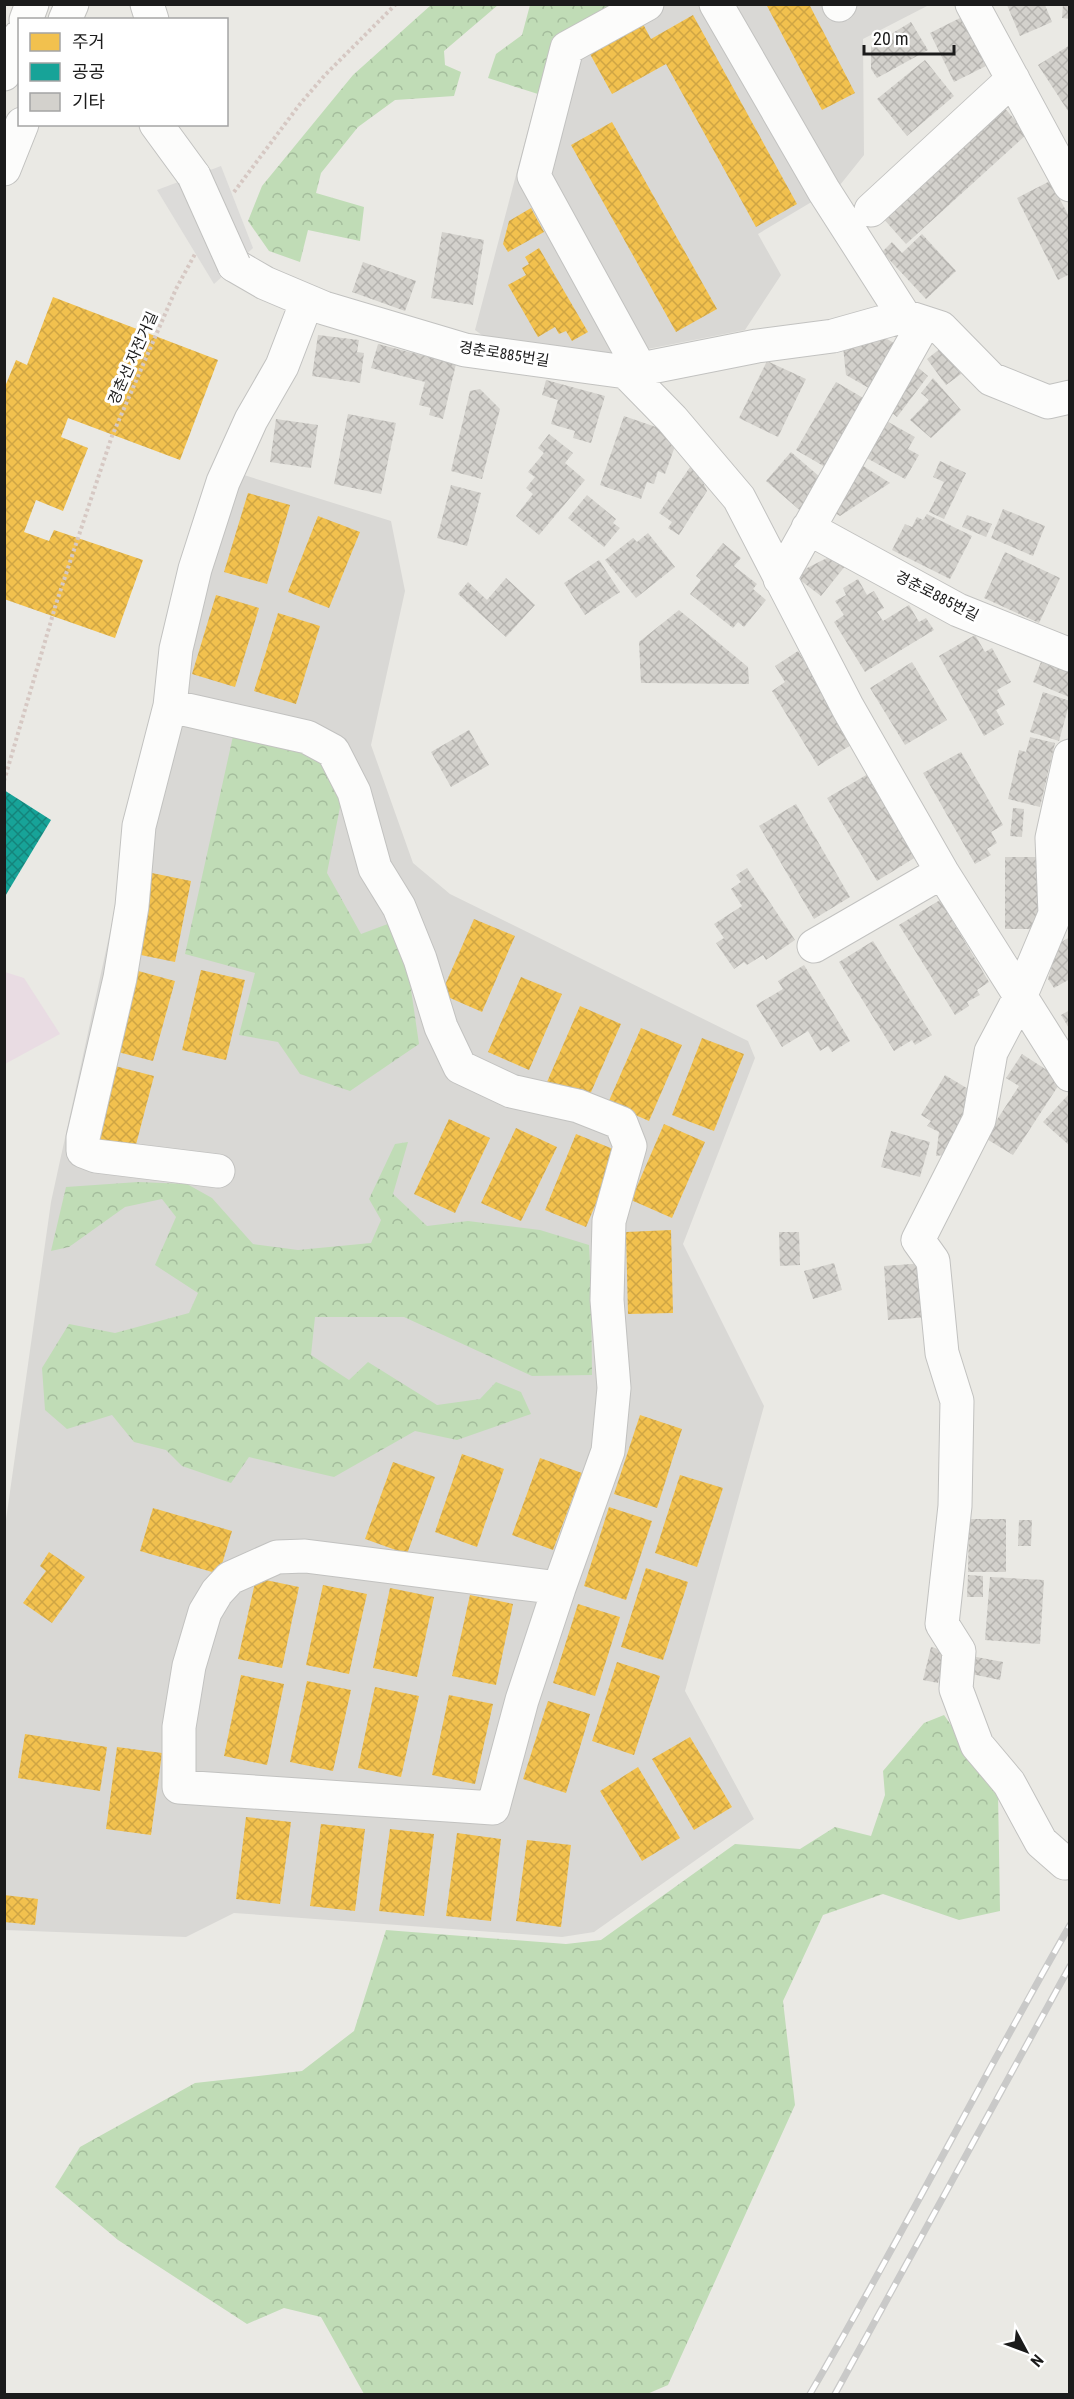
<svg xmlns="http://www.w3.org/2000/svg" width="1074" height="2399" font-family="'Roboto Condensed','Noto Sans KR',sans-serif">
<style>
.residential{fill:#d9d8d5}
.railway{fill:#e9dce3}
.forest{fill:url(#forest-crowns)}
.pier{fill:#dcdbd9}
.homes{fill:url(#homes-cross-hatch)}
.public{fill:url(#public-cross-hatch)}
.building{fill:url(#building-cross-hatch)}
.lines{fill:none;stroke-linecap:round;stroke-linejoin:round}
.minor-casing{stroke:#c2c2c0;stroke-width:35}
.path{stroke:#d6c8c3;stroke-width:4;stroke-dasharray:3 3;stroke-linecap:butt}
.minor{stroke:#fcfcfb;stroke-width:33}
.rail-casing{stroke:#c9c9c8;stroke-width:7}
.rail{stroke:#fff;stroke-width:4.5;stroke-dasharray:14;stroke-linecap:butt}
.minor-bridge-casing{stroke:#c2c2c0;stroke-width:35;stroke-linecap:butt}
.minor-bridge{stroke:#fcfcfb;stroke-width:33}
.labels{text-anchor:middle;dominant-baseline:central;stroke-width:6;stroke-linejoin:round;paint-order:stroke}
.street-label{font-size:15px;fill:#1b1b1b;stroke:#fff}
</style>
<defs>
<pattern id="forest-crowns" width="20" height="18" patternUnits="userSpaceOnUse" patternTransform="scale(1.5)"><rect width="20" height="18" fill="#c0dcb6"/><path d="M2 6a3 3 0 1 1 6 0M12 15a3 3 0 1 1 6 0" fill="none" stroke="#a4bc9c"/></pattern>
<pattern id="homes-cross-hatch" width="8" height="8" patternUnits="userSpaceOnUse" patternTransform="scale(1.5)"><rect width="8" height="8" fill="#f2c14e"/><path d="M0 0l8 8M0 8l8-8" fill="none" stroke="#cfa544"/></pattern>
<pattern id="public-cross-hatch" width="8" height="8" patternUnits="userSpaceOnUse" patternTransform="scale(1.5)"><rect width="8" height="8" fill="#17a398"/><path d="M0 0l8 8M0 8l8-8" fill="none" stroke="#14847b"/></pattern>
<pattern id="building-cross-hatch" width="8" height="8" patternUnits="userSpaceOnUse" patternTransform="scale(1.5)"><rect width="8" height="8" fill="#d3d1cc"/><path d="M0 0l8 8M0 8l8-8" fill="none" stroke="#b5b3af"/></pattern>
</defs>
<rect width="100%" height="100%" fill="#eae9e4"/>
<path class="residential" d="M 618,5 L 929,5 L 863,39 L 864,155 L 840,185 L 758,234 L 781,275 L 745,330 L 617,355 L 490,341 L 475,330 L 552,39 Z
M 212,465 L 391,521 L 405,591 L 371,745 L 413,863 L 450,894 L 748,1041 L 755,1058 L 683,1244 L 764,1406 L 685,1691 L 754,1819 L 594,1932 L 562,1937 L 234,1913 L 186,1937 L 5,1930 L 4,1534 L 51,1202 Z"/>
<path class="railway" d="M 5,972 L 24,978 L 60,1034 L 5,1064 Z"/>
<path class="forest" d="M 431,5 L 498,5 L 444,51 L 445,65 L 461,72 L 454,96 L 395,100 L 358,127 L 321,173 L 316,193 L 364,207 L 360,241 L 308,230 L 300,262 L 269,251 L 248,221 L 262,186 L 353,75 Z
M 530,5 L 618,5 L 552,39 L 538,94 L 488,78 L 496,54 L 522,35 Z
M 233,736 L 306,748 L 325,761 L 341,802 L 327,873 L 361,934 L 393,922 L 408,969 L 419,1044 L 350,1091 L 300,1074 L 278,1042 L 239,1035 L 255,973 L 185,954 Z
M 408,1142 L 393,1194 L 427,1226 L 468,1221 L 540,1230 L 589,1245 L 591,1282 L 592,1375 L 532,1376 L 404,1317 L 315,1317 L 311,1355 L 349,1380 L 368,1362 L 437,1405 L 480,1399 L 496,1382 L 521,1392 L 531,1414 L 457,1440 L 415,1431 L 334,1477 L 249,1457 L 231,1483 L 182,1466 L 166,1450 L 134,1442 L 112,1415 L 67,1429 L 45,1410 L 42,1368 L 69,1324 L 115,1333 L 189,1313 L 198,1293 L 155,1265 L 176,1217 L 162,1199 L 125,1207 L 69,1247 L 51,1251 L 66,1187 L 138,1182 L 187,1184 L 212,1198 L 253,1244 L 298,1250 L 371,1243 L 381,1220 L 369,1199 L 395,1144 Z
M 944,1715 L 998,1792 L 1000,1911 L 959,1920 L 883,1894 L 823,1915 L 783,2001 L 795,2105 L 668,2385 L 647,2394 L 364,2394 L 321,2317 L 284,2308 L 247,2324 L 118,2240 L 55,2187 L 80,2147 L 195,2083 L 302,2071 L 354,2031 L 386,1930 L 566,1944 L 601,1940 L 735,1844 L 800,1849 L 835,1827 L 871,1836 L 885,1795 L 883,1771 L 924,1723 Z"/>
<path class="pier" d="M 221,166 L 253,248 L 214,284 L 157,190 Z"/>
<path class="homes" d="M 766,4 L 809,4 L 855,93 L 822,110 Z
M 693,15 L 797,204 L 756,227 L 666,64 L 612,94 L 590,54 L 643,24 L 651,39 Z
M 612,122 L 717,309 L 676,332 L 571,145 Z
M 531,208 L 544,232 L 508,252 L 503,244 L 509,221 Z
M 539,248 L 588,332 L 572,341 L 566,331 L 559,334 L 555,327 L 538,337 L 508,285 L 526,275 L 522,268 L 529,264 L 525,257 Z
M 53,297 L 218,360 L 180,460 L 68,418 L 61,437 L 88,448 L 63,511 L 36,500 L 24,532 L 49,541 L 54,530 L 143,560 L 115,638 L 4,599 L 4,389 L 16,360 L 27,365 Z
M 248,493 L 290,505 L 267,584 L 224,572 Z
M 318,516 L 360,532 L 329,608 L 288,592 Z
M 216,595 L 259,608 L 235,687 L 192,674 Z
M 278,613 L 320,626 L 296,704 L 254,691 Z
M 147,872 L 191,881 L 175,962 L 131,953 Z
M 474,919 L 515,936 L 482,1012 L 441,994 Z
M 131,969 L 175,981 L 153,1061 L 110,1050 Z
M 201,970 L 245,980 L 226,1060 L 182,1050 Z
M 521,977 L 562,994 L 529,1070 L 488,1052 Z
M 580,1006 L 621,1024 L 588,1099 L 547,1082 Z
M 641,1028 L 682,1045 L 649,1121 L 608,1103 Z
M 702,1038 L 744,1054 L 714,1131 L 672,1115 Z
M 111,1065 L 154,1076 L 133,1156 L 90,1145 Z
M 449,1119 L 490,1138 L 455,1213 L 414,1194 Z
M 664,1124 L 705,1142 L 672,1218 L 631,1200 Z
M 516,1128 L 557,1147 L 521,1221 L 481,1203 Z
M 576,1134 L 618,1151 L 586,1227 L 545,1210 Z
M 671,1230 L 673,1313 L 628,1314 L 626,1232 Z
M 640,1415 L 682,1429 L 657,1508 L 614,1494 Z
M 462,1454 L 504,1469 L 477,1547 L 435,1532 Z
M 540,1458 L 582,1473 L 553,1550 L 512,1535 Z
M 393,1462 L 435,1477 L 407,1554 L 365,1539 Z
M 680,1475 L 723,1488 L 697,1567 L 655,1553 Z
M 609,1507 L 652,1521 L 626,1600 L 584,1586 Z
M 153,1508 L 232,1531 L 219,1574 L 140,1551 Z
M 49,1552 L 85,1577 L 52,1623 L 23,1603 L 46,1571 L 40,1566 Z
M 646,1568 L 688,1582 L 663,1660 L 621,1647 Z
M 256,1578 L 299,1587 L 282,1668 L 238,1659 Z
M 323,1585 L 367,1594 L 349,1674 L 306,1665 Z
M 390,1588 L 434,1597 L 417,1677 L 373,1668 Z
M 470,1595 L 513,1604 L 496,1685 L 452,1676 Z
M 578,1604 L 620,1617 L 595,1696 L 553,1683 Z
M 617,1662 L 660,1676 L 634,1755 L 592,1741 Z
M 241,1675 L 284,1684 L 267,1765 L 224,1756 Z
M 307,1681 L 351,1690 L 333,1771 L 290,1762 Z
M 375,1687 L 419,1696 L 401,1777 L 358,1768 Z
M 449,1695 L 493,1704 L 475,1784 L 432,1775 Z
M 548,1701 L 590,1714 L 566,1793 L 523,1779 Z
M 25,1734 L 107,1747 L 100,1791 L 18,1778 Z
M 690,1737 L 732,1807 L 694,1830 L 652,1759 Z
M 117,1747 L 162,1753 L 151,1835 L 106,1829 Z
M 638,1767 L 680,1838 L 642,1861 L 600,1791 Z
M 246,1817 L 291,1822 L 280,1904 L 236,1899 Z
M 321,1824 L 365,1829 L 355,1911 L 310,1906 Z
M 390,1829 L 434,1834 L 424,1916 L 379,1911 Z
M 457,1833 L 501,1839 L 491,1921 L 446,1916 Z
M 527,1840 L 571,1845 L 561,1927 L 516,1921 Z
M 4,1895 L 38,1899 L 35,1925 L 4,1922 Z"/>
<path class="public" d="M 4,790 L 51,820 L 4,898 Z"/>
<path class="building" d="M 1063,4 L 1070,4 L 1070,19 L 1062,18 Z
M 1007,5 L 1045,5 L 1052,22 L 1020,36 Z
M 964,16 L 988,65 L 954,82 L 930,33 Z
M 911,22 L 928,50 L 877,78 L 871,69 L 871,46 Z
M 1070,45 L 1070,114 L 1038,65 Z
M 925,60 L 954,96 L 907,136 L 877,99 Z
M 1003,106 L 1027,134 L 906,244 L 881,216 Z
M 1050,181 L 1070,218 L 1070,274 L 1058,280 L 1017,198 Z
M 442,232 L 484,240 L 473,305 L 431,298 Z
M 922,234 L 956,271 L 926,299 L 882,252 L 892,242 L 902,253 Z
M 363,262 L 416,281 L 405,311 L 352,292 Z
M 318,335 L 359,340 L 357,352 L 364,353 L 360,383 L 312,376 Z
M 880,335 L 901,347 L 874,391 L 846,375 L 843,347 Z
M 378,344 L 456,364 L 443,419 L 429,415 L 431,408 L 419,405 L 425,382 L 371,368 Z
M 941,348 L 961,374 L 946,385 L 927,359 Z
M 767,361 L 806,379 L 778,437 L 739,418 Z
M 916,366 L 928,376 L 897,417 L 884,406 Z
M 933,378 L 961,410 L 931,438 L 910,420 L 929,400 L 921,393 Z
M 546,380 L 605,396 L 591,443 L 573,438 L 575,431 L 551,424 L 558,400 L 542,395 Z
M 836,382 L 865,399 L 825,467 L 796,450 Z
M 480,389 L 500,409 L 482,479 L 451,471 L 470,391 Z
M 348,414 L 396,423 L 381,494 L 334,484 Z
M 624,416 L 679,435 L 665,474 L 658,471 L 654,484 L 647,482 L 641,499 L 600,485 Z
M 276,419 L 318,425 L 311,468 L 270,462 Z
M 883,419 L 915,437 L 908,449 L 919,455 L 905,479 L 863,456 Z
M 549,434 L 573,453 L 565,463 L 585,480 L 539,535 L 516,516 L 533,494 L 526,488 L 535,477 L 528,472 L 544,453 L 538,448 Z
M 791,452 L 828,484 L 803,513 L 766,481 Z
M 940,461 L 966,473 L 944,519 L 929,512 L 944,482 L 933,477 Z
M 860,464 L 890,483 L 840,516 L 830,510 Z
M 690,467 L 699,473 L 707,491 L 679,535 L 668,528 L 672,522 L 659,513 Z
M 451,485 L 481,493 L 467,546 L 437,538 Z
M 587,495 L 616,519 L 613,523 L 620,528 L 604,547 L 568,518 Z
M 1003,509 L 1045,526 L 1033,556 L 991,538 Z
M 927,514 L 972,536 L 950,579 L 892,550 L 905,524 L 912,527 L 917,517 L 923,520 Z
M 967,515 L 992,524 L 986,537 L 962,527 Z
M 648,533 L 675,567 L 636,598 L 605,560 L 633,538 L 637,542 Z
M 723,543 L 741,558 L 734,566 L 757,584 L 753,589 L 766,600 L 744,627 L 738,622 L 733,628 L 690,594 L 701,580 L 696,576 Z
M 1005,552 L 1060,578 L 1039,623 L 984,598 Z
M 833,555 L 846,565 L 821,596 L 800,580 L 803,570 Z
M 599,560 L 620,592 L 585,615 L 564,583 Z
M 506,578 L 535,605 L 506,637 L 458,594 L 468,582 L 487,600 Z
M 858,579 L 867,595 L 874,591 L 884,608 L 877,612 L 883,621 L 909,605 L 919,622 L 926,618 L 934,630 L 865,672 L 834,622 L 844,615 L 835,601 L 846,595 L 843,588 Z
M 679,610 L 748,667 L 749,684 L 641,683 L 639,642 Z
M 975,635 L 985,652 L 992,648 L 1011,682 L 997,690 L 1005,705 L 996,710 L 1004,724 L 984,736 L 939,656 Z
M 798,651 L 854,743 L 818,766 L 772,691 L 785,682 L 775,666 Z
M 912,662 L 947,720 L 905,745 L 870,688 Z
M 1041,662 L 1056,668 L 1058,663 L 1070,668 L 1069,697 L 1033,682 Z
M 1043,692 L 1070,701 L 1059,741 L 1030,732 Z
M 469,730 L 489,765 L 451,787 L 431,752 Z
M 1030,737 L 1055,743 L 1040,807 L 1008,799 L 1019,750 L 1026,752 Z
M 961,752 L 1003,825 L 991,832 L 997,843 L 987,849 L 991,855 L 975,864 L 923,773 Z
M 868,774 L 916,857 L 877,881 L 827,798 Z
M 796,804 L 850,897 L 814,919 L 759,826 Z
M 1013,808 L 1024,809 L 1022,837 L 1010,836 Z
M 1005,857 L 1040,857 L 1041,929 L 1005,929 Z
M 747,868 L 795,940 L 766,960 L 763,955 L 747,965 L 744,962 L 734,969 L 716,943 L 724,938 L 714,924 L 742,906 L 731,889 L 741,882 L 736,875 Z
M 940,900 L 989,982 L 977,990 L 980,995 L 967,1002 L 969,1006 L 955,1015 L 899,925 Z
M 1070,937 L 1070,979 L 1054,988 L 1048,979 L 1058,944 Z
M 873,941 L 932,1035 L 915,1045 L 912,1040 L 894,1051 L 839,962 Z
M 804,965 L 850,1041 L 832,1052 L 828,1046 L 820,1051 L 808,1031 L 782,1047 L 756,1005 L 783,989 L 778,981 Z
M 1070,1010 L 1070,1030 L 1061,1015 Z
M 1022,1054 L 1062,1080 L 1013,1155 L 985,1138 L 1019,1086 L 1006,1078 Z
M 945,1075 L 970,1090 L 965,1097 L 973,1102 L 943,1155 L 936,1156 L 939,1132 L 927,1126 L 931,1121 L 921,1115 Z
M 1068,1095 L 1070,1096 L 1070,1146 L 1043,1122 Z
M 891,1131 L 930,1142 L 920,1177 L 881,1167 Z
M 779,1232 L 799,1232 L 800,1265 L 780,1266 Z
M 834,1263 L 842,1290 L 813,1299 L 804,1271 Z
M 926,1263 L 930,1317 L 888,1320 L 884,1266 Z
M 969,1519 L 1006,1519 L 1006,1572 L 968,1572 Z
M 1019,1520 L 1032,1520 L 1031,1546 L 1018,1546 Z
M 968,1575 L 983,1576 L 983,1597 L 967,1597 Z
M 990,1577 L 1044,1580 L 1040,1644 L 985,1640 Z
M 931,1647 L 946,1651 L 938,1683 L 923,1680 Z
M 971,1656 L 1003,1662 L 1000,1680 L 967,1673 Z"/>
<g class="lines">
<g class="minor-casing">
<path id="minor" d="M 147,4 L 152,20
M 716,4 L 824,191 L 904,316
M 972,4 L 1070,185
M 839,5 L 840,4
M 26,20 L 32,4
M 65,20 L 72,4
M 4,74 L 20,36
M 156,124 L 194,176
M 4,169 L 22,124
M 871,210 L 1013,79
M 234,265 L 265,283 L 324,308 L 465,350 L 626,372 L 672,419 L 739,498 L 848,708 L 942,872 L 1070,1075
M 640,369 L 534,176 L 567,48 L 647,4
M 626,372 L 757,346 L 833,336 L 904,316 L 941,328 L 991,379 L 1048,402 L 1070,397
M 808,528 L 958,610 L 1070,655
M 780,579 L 924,323
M 170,706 L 307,737 L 333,751 L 354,792 L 375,868 L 399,907 L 420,959 L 441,1027 L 460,1067 L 511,1091 L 578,1106 L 621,1123 L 630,1146 L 609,1221 L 607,1300 L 614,1388 L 608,1451 L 559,1588 L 522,1700 L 493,1808 L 179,1787 L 179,1727 L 189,1666 L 205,1612 L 217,1592 L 230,1578 L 277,1557 L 305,1556 L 559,1588
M 814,946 L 942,872
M 218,1171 L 96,1156 L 83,1151 L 83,1138 L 120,978 L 132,906 L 139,826 L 170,706 L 176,649 L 195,569 L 223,482 L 251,420 L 282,366 L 307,301
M 1065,1863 L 1041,1842 L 1009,1783 L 977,1745 L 956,1689 L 959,1651 L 942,1624 L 955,1506 L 957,1401 L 942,1353 L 933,1261 L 918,1240 L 979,1120 L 991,1052 L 1020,997 L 1055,914 L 1052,838 L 1070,756"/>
</g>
<path class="path" d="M 234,192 L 300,104 L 325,75 L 396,4
M 4,781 L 56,604 L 112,436 L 176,289 L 195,254"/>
<use href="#minor" class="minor"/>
<g class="rail-casing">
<path id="rail" d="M 810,2394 C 900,2240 981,2080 1070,1925
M 835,2394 L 1070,1966"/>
</g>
<use href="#rail" class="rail"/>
<g class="minor-bridge-casing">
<path id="minor-bridge" d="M 194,176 L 234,265"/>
</g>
<use href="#minor-bridge" class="minor-bridge"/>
</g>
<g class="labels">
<g class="street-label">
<text transform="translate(504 354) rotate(9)">경춘로885번길</text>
<text transform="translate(133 358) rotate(-66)">경춘선 자전거길</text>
<text transform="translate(937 596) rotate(27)">경춘로885번길</text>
</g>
</g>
<rect width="1074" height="2399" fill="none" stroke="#1b1b1b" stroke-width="12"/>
<rect x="18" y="18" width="210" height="108" fill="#ffffff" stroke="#a4a4a4" stroke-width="1.5"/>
<rect x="30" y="33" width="30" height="18" fill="#f2c14e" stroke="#a4a4a4" stroke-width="1.5"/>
<text x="72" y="48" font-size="18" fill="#1b1b1b">주거</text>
<rect x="30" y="63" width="30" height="18" fill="#17a398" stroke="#a4a4a4" stroke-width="1.5"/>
<text x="72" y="78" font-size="18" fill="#1b1b1b">공공</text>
<rect x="30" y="93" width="30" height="18" fill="#d3d1cc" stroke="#a4a4a4" stroke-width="1.5"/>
<text x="72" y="108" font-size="18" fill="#1b1b1b">기타</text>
<g transform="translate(1026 2351) rotate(131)" stroke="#ffffff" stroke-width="4.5" paint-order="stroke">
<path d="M0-4.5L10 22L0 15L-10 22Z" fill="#1b1b1b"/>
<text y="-9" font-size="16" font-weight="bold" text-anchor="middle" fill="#1b1b1b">N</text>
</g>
<path d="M864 45v9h90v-9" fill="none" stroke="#1b1b1b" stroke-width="3"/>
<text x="873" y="45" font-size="18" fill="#1b1b1b" stroke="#ffffff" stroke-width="4.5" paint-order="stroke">20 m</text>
</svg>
